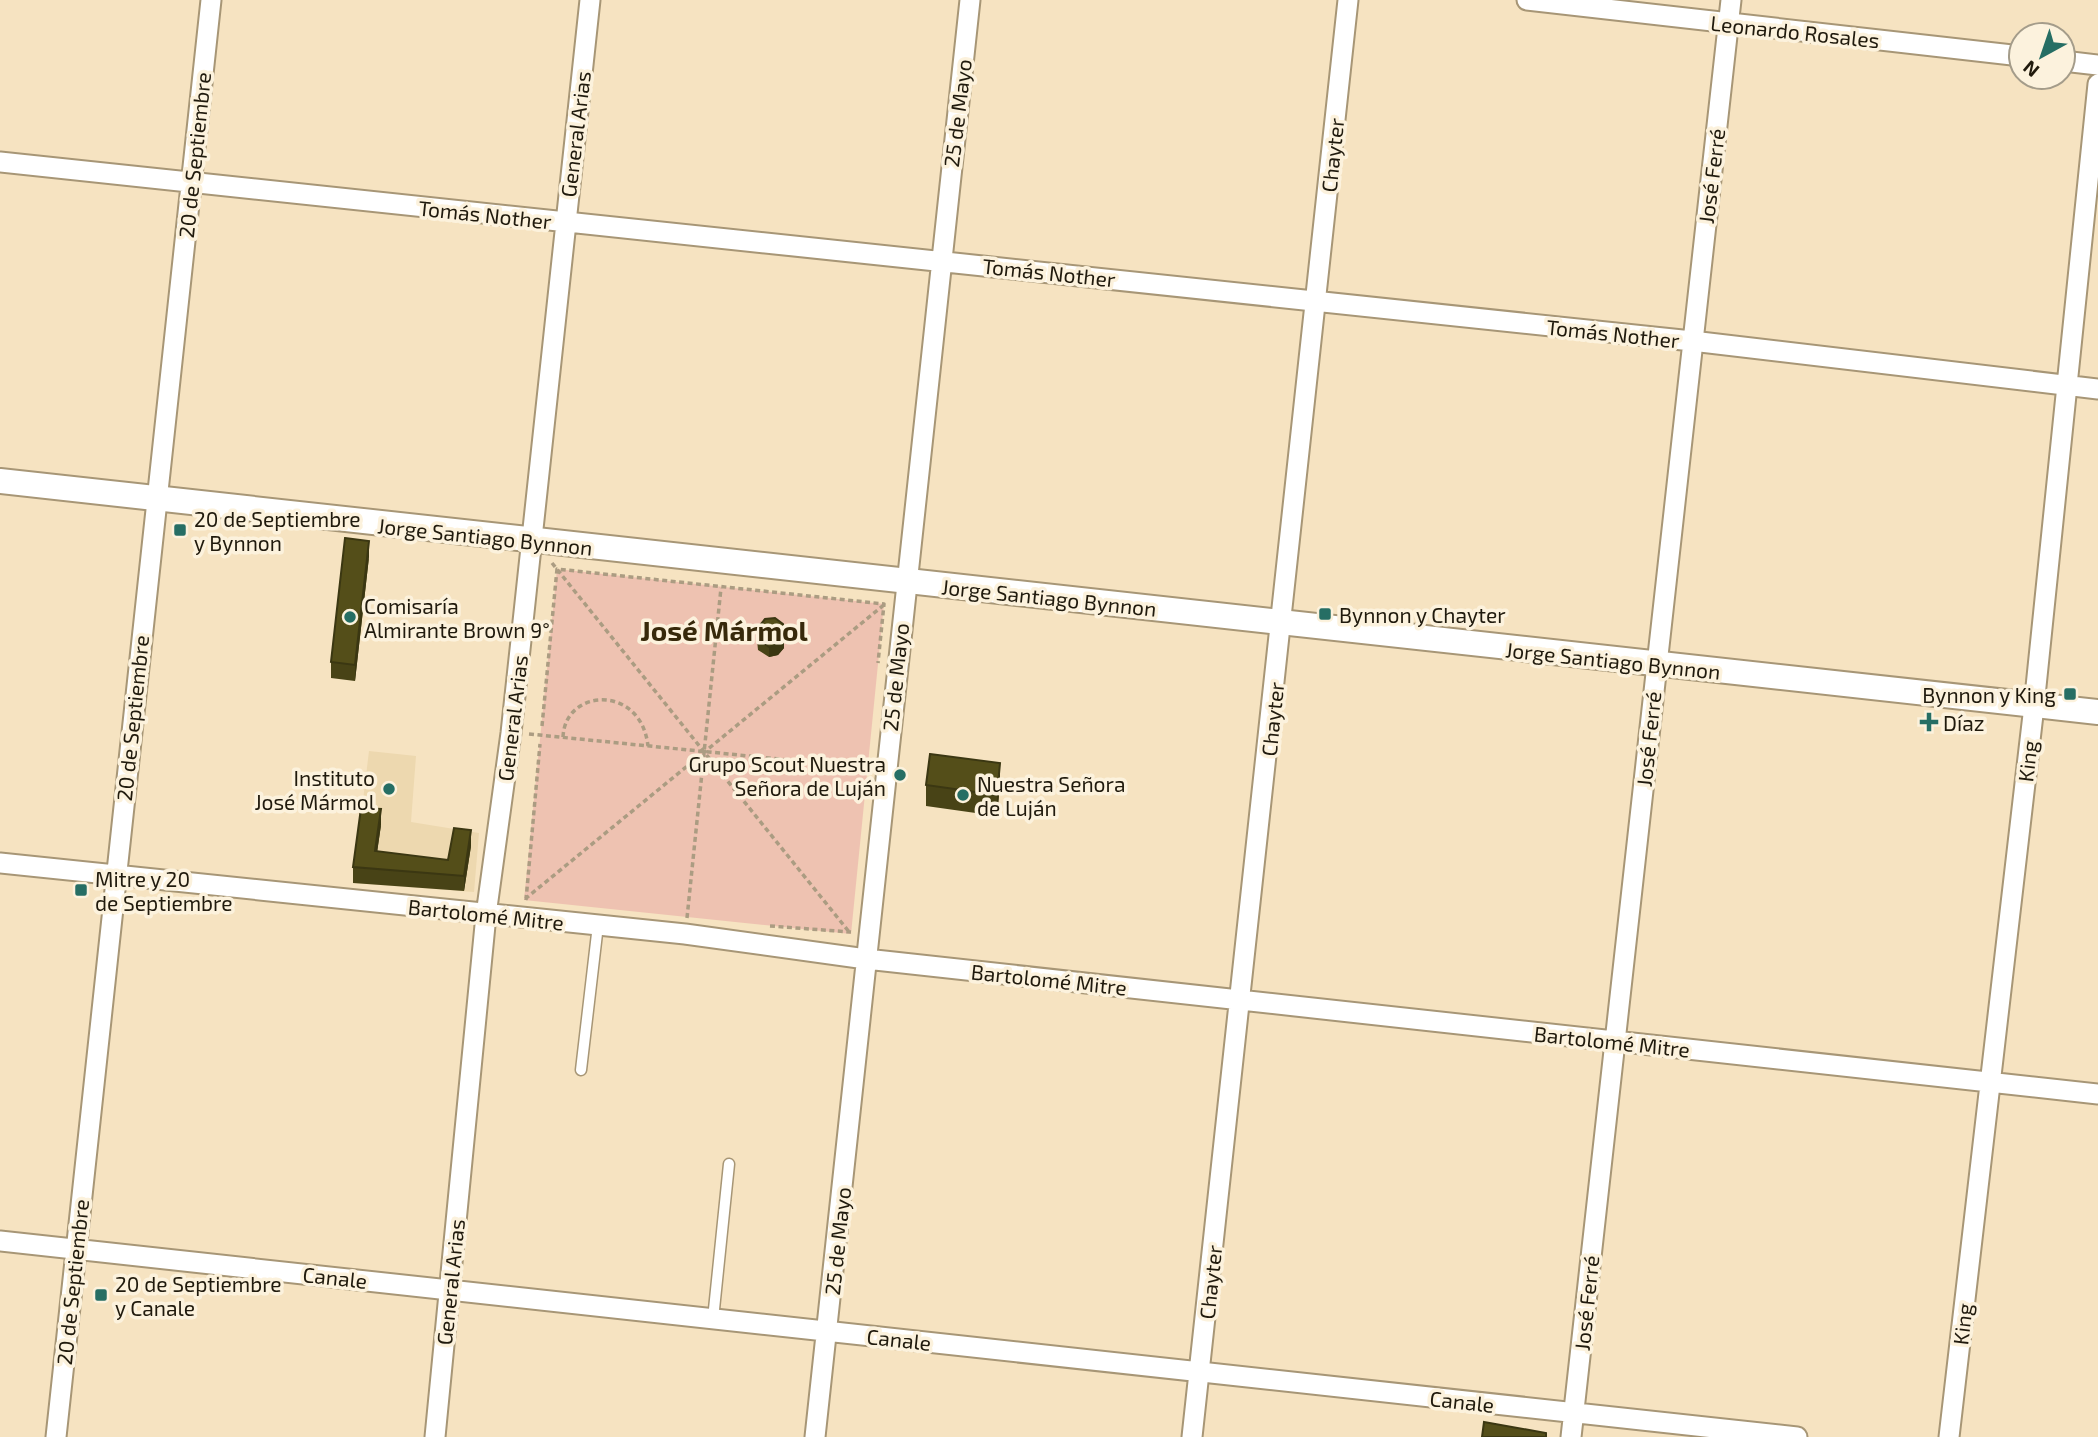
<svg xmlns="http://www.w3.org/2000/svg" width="2098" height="1437" font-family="'Exo 2',sans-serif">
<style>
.built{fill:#edd8af}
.green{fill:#eec2b1}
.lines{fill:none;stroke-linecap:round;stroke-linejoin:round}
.service-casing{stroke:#a79676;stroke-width:13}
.minor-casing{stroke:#a79676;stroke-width:23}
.tertiary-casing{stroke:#a79676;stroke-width:28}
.path{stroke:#ab9c82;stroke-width:3.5;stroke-dasharray:5 3.5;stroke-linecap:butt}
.service{stroke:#fff;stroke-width:10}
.minor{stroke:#fff;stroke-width:19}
.tertiary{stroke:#fff;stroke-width:24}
.wall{fill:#484316}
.shaded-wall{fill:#3b3712}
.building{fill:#544e19;stroke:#3b3712;stroke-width:2}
.poi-dot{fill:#266e64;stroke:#fcf2dd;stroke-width:2.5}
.labels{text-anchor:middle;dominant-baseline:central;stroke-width:7;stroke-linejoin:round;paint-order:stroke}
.street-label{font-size:21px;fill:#201a0d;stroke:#fcf2dd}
.poi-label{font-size:21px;fill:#201a0d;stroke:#fcf2dd;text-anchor:start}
.district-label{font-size:28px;font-weight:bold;fill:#37290b;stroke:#fcf2dd}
</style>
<rect width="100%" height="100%" fill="#f6e3c1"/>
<path class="built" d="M 369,751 L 416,756 L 411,822 L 479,833 L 474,892 L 353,883 Z"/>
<path class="green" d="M 557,569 L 884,604 L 851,934 L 524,900 Z"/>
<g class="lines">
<g class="service-casing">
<path id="service" d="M 581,1070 L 598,925
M 713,1319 L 729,1164"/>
</g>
<g class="minor-casing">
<path id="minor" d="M 1527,0 L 2021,56
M 2063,61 L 2098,65
M 0,162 L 1692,341 L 2098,389
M 0,863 L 685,934 L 866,959 L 2098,1094
M 0,1241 L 1797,1437
M 56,1437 L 211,0
M 435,1437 L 486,915 L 511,733 L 590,0
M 815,1437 L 970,0
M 1192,1437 L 1348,0
M 1571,1437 L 1731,0
M 1949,1437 L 2034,706 L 2098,84"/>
</g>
<g class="tertiary-casing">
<path id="tertiary" d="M 0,481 L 2098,712"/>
</g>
<path class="path" d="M 552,563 L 850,933
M 542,726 L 557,569 L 884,604 L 878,663
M 529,734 L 869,768
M 563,737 C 565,688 641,684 648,746
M 525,899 L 885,604
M 526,900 L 540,744
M 687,918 L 721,588
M 770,926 L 851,932"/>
<use href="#service" class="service"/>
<use href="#minor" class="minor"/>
<use href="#tertiary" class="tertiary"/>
</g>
<path class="wall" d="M 369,557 L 355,681 L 331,678 L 331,662 Z
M 756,630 L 784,648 L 778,655 L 769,657 L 758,650 Z
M 1000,784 L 997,816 L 926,806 L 926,785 Z
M 381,825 L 377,852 L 448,860 L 471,846 L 464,891 L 353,883 L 353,867 Z"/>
<path class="shaded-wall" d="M 369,541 L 369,557 L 355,681 L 355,665 Z
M 784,638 L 784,648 L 778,655 L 769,657 L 769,647 Z
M 1000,763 L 1000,784 L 997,816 L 997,795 Z
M 381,809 L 381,825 L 375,867 L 375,851 Z
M 471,830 L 471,846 L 464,891 L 464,876 Z"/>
<path class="building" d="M 345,538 L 369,541 L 355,665 L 331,662 Z
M 775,618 L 783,624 L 784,638 L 778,644 L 769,647 L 758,639 L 756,630 L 765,619 Z
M 930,754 L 1000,763 L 997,795 L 926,785 Z
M 361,808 L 381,809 L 375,851 L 448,860 L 454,828 L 471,830 L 464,876 L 353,867 Z
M 1484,1422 L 1546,1433 L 1546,1437 L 1482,1437 Z"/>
<g class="poi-dot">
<rect x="173" y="523" width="14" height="14" rx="3.5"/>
<rect x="1318" y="607" width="14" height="14" rx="3.5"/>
<circle cx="350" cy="617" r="7"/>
<rect x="2063" y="687" width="14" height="14" rx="3.5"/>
<path d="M1925.5 711.5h7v7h7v7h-7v7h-7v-7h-7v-7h7z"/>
<circle cx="900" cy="775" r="7"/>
<circle cx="389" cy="789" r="7"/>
<circle cx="963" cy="795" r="7"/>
<rect x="74" y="883" width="14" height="14" rx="3.5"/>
<rect x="94" y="1288" width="14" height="14" rx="3.5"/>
</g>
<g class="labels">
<g class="street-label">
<text transform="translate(1795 31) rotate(6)">Leonardo Rosales</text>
<text transform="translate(957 113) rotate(-83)">25 de Mayo</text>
<text transform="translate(575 134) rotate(-83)">General Arias</text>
<text transform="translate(194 155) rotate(-84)">20 de Septiembre</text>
<text transform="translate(1332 155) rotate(-84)">Chayter</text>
<text transform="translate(1711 176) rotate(-83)">José Ferré</text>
<text transform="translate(485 214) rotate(6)">Tomás Nother</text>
<text transform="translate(1049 272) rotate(6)">Tomás Nother</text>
<text transform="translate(1613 333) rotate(6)">Tomás Nother</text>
<text transform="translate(485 536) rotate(6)">Jorge Santiago Bynnon</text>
<text transform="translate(1049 597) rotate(6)">Jorge Santiago Bynnon</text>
<text transform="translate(1613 660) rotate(6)">Jorge Santiago Bynnon</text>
<text transform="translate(895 677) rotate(-84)">25 de Mayo</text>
<text transform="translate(132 718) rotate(-84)">20 de Septiembre</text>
<text transform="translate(512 718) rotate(-83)">General Arias</text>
<text transform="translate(1272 719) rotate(-84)">Chayter</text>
<text transform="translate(1648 739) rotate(-84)">José Ferré</text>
<text transform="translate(2027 761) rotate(-83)">King</text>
<text transform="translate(486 914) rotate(6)">Bartolomé Mitre</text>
<text transform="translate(1049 979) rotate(6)">Bartolomé Mitre</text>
<text transform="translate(1612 1041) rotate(6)">Bartolomé Mitre</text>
<text transform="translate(837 1241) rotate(-84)">25 de Mayo</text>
<text transform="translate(335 1277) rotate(6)">Canale</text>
<text transform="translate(72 1282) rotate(-84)">20 de Septiembre</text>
<text transform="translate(450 1282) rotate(-84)">General Arias</text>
<text transform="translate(1210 1282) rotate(-84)">Chayter</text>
<text transform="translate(1586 1303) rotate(-84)">José Ferré</text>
<text transform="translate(1962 1324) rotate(-83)">King</text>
<text transform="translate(899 1339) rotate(6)">Canale</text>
<text transform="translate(1462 1401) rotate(6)">Canale</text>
</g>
<g class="poi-label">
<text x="194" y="518">20 de Septiembre<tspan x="194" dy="24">y Bynnon</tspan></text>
<text x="364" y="605">Comisaría<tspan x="364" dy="24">Almirante Brown 9°</tspan></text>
<text x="1339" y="614">Bynnon y Chayter</text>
<text x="2056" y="694" text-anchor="end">Bynnon y King</text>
<text x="1943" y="722">Díaz</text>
<text x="886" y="763" text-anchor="end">Grupo Scout Nuestra<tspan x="886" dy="24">Señora de Luján</tspan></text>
<text x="375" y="777" text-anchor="end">Instituto<tspan x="375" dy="24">José Mármol</tspan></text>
<text x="977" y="783">Nuestra Señora<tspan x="977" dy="24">de Luján</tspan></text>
<text x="95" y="878">Mitre y 20<tspan x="95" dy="24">de Septiembre</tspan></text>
<text x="115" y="1283">20 de Septiembre<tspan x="115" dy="24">y Canale</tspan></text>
</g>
<g class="district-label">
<text x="724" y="630">José Mármol</text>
</g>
</g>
<g transform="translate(2042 56) rotate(220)"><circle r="33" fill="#fcf2dd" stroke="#a49c8a" stroke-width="2"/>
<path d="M0-5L12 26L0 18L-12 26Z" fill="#266e64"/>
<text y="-10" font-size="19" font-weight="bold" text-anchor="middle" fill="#201a0d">N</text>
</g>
</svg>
